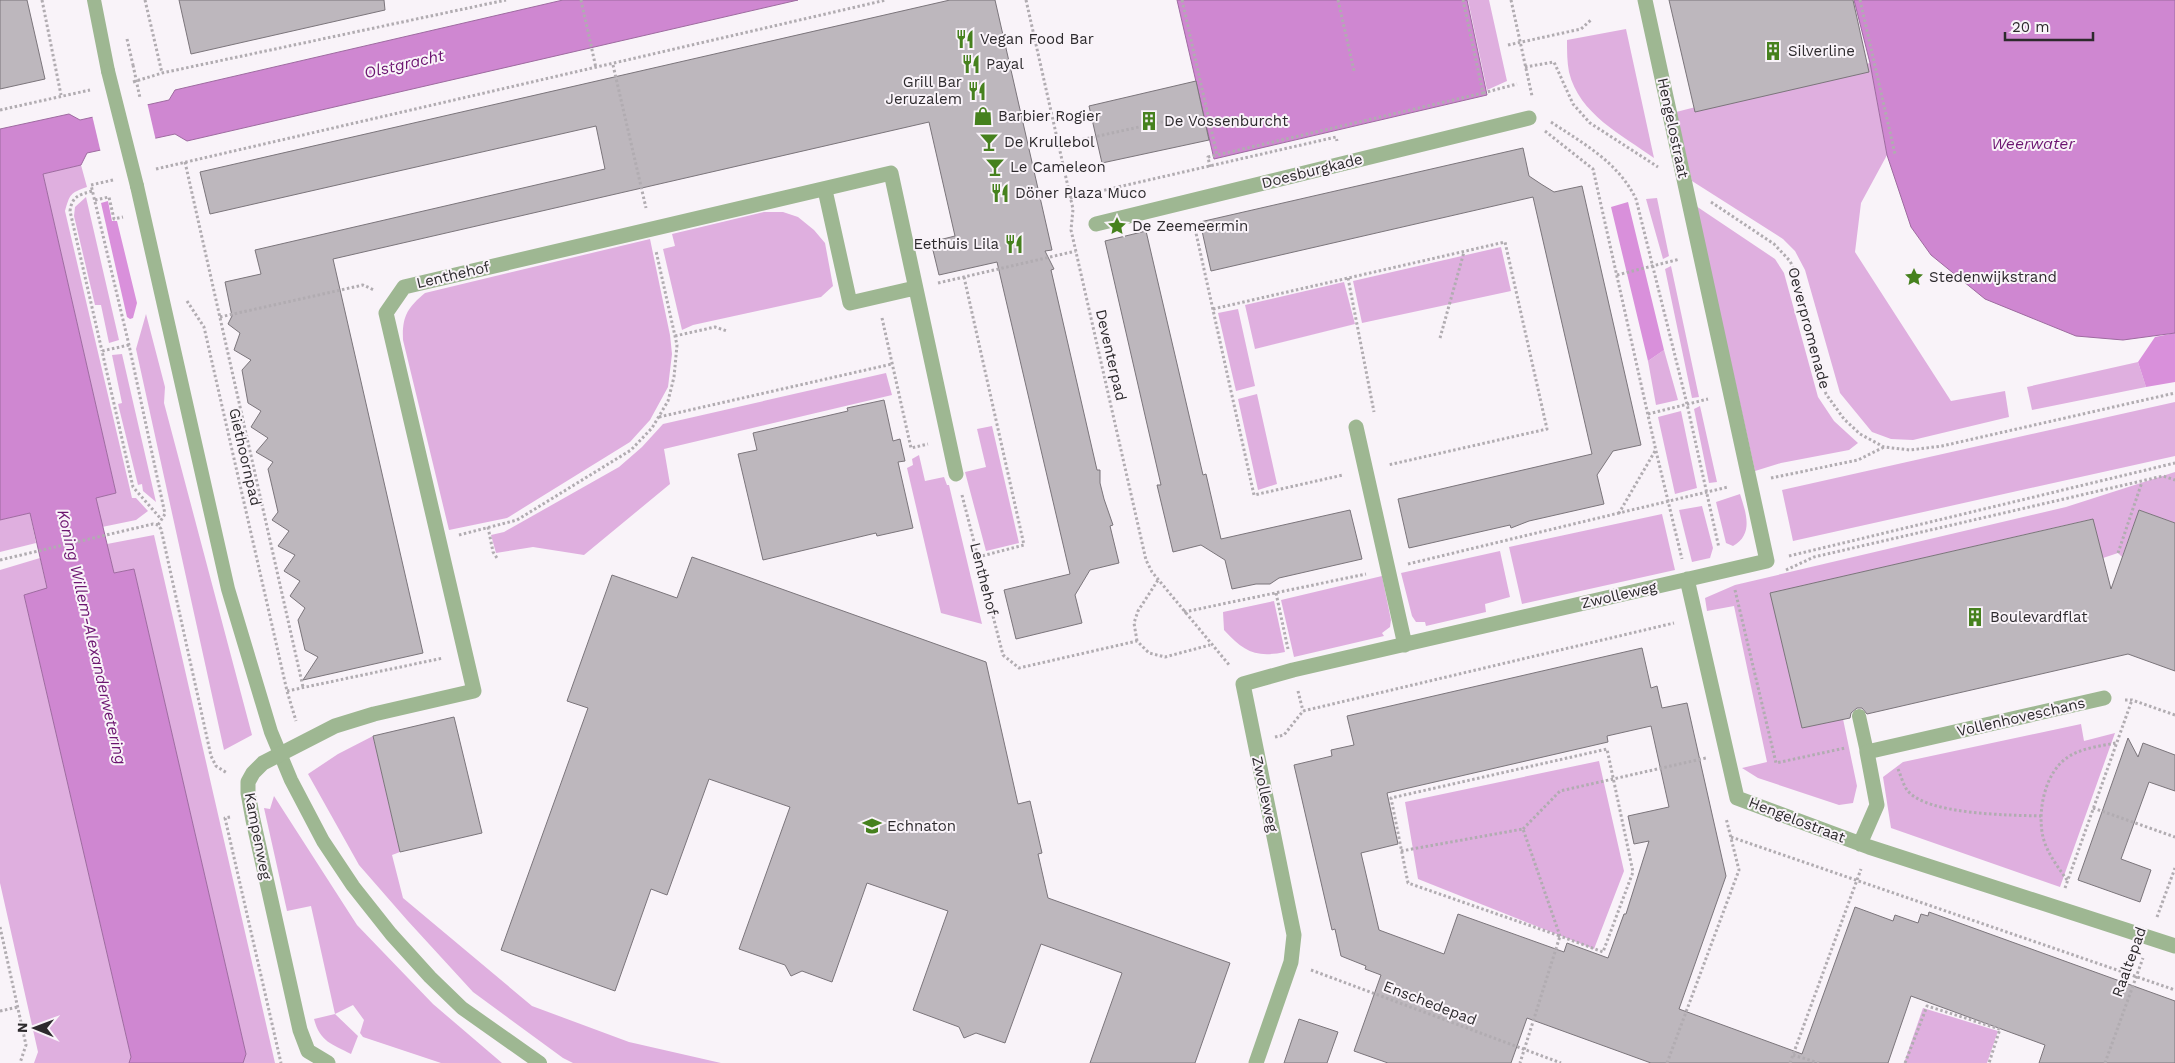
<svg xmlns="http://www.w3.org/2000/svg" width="2175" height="1063" font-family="'Work Sans',sans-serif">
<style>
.green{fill:#dfafdf}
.forest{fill:#d990db}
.water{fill:#cf87d1;stroke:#9e6ba0}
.pier{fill:#f9f3f9}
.building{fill:#bdb7bd;stroke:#7b757b;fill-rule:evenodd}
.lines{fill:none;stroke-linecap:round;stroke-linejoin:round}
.path{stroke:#b1acb1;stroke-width:3;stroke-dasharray:2.5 2.5;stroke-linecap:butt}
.service{stroke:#9eb792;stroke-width:14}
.pedestrian{stroke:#9eb792;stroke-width:15}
.minor{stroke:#9eb792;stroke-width:15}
.path-bridge{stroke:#b1acb1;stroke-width:3;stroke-dasharray:2.5 2.5;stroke-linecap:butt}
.service-bridge{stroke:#9eb792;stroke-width:14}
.labels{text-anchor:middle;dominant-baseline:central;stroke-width:4;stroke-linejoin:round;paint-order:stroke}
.poi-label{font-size:15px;fill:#2d2a2d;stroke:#f9f3f9;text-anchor:start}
.street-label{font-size:15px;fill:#2d2a2d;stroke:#f9f3f9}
.water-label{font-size:16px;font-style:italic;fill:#6c1570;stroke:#f9f3f9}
</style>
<rect width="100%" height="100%" fill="#f9f3f9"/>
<path class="green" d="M 1468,0 L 1489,0 L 1507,81 L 1487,90 Z
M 1626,29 L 1654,158 C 1622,135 1579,114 1569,72 C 1567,62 1567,51 1567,40 Z
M 1870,63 L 1887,155 L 1861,203 L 1855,252 L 1951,401 L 2005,391 L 2009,417 L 1913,440 L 1891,439 L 1872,432 L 1840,393 L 1805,270 L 1795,251 L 1783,239 L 1692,181 L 1676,112 Z
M 81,165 L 87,187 C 70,193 70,194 65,211 L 132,498 L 136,498 L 148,511 L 136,520 L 102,527 L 96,498 L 116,493 L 43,174 Z
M 86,197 L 119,340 L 109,343 L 101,305 L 95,305 L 74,216 L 75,207 Z
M 1657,198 L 1669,256 L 1663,259 L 1646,199 Z
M 1696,206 L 1775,259 L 1784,273 L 1818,397 L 1834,421 L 1858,443 L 1849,450 L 1781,463 L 1755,471 Z
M 764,212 L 783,212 L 798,217 L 814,230 L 825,243 L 833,286 L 821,297 L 693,325 L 682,330 L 663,249 L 675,246 L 672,234 Z
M 650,239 L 670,335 L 672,354 L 668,387 L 650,420 L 630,442 L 507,518 L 449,530 L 403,340 C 402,317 407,308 425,293 Z
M 1501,247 L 1511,291 L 1362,323 L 1353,281 Z
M 1671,266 L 1699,397 L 1692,398 L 1665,269 Z
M 1344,282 L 1355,324 L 1255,349 L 1245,305 Z
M 1238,309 L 1255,386 L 1236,391 L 1218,313 Z
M 146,314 L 165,387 L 164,403 L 252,735 L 224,750 L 136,349 Z
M 1664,350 L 1678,400 L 1656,405 L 1648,361 Z
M 122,354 L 156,502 L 143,491 L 142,484 L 138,485 L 118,404 L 122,403 L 112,355 Z
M 2138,362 L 2146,387 L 2032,410 L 2027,387 Z
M 886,373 L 892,395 L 664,449 L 670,484 L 584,555 L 533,547 L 496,553 L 491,535 L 504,532 L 619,467 L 642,447 L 663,424 Z
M 1257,394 L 1277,484 L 1258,490 L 1238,399 Z
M 2175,402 L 2175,456 L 1793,541 L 1782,490 Z
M 1700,406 L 1717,482 L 1709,483 L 1694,409 Z
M 1681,411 L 1697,488 L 1675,494 L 1658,417 Z
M 992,426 L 1019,543 L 986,551 L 965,472 L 986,467 L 977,429 Z
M 919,455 L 925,481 L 944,477 L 947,485 L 949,485 L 982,624 L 941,613 L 907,468 L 913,465 L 912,459 Z
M 2175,472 L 2175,523 L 2139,510 L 2122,557 L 2118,553 L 2103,558 L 2092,519 L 1771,593 L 1802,728 L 1843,719 L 1857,786 L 1853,803 L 1839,805 L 1758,778 L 1742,768 L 1767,762 L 1734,606 L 1707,611 L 1705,598 L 1735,585 L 2066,507 Z
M 1740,494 C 1746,513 1754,534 1733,546 L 1726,543 L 1716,502 Z
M 1702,506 L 1713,548 L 1710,558 L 1692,562 L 1679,510 Z
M 30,513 L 36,543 L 0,552 L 0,520 Z
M 1662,514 L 1675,570 L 1522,604 L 1509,547 Z
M 154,535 L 275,1063 L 243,1063 L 246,1054 L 134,569 L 114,573 L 107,544 Z
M 1500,551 L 1510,597 L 1485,604 L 1486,612 L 1426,626 L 1425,622 L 1416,622 L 1412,616 L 1401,573 Z
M 40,558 L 47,589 L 24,595 L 131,1057 L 129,1063 L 34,1063 L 38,1052 L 0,883 L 0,570 Z
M 1382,576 L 1391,620 L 1390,627 L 1382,633 L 1384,636 L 1294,657 L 1281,600 Z
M 1274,601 L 1285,652 C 1256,658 1244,652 1224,630 L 1223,612 Z
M 2081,724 L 2084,741 L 2115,733 L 2060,887 L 1891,828 L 1883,777 L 1903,762 Z
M 373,736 L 400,852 L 392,855 L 403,898 L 532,1006 L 629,1042 L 721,1063 L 573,1063 L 563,1058 L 473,992 L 407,920 L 359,865 L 308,774 L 338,754 Z
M 1599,761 L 1624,871 L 1594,949 L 1418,879 L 1405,802 Z
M 274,796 L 357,925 L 433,1004 L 502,1063 L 441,1063 L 363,1037 L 360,1033 L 364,1020 L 353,1005 L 335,1014 L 358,1036 L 351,1054 C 332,1044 320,1042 314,1019 L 335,1014 L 311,906 L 287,911 L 264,808 L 270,809 Z
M 1923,1008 L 1998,1031 L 1987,1063 L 1904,1063 Z"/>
<path class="forest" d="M 108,201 L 112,221 L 117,221 L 137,303 L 133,318 L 130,319 L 127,317 L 101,203 Z
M 1628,202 L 1664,350 L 1648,361 L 1611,207 Z
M 2175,333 L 2175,382 L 2146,387 L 2138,362 L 2155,337 Z"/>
<path class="water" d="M 563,0 L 798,0 L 187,141 L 175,134 L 87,153 L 81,165 L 43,174 L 116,493 L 96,498 L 114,573 L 134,569 L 246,1054 L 243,1063 L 129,1063 L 131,1057 L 24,595 L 47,588 L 30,513 L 0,520 L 0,129 L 69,114 L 80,120 L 169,100 L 175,90 Z
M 1177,0 L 1467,0 L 1487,95 L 1214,159 Z
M 1854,0 L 2175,0 L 2175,333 L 2123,340 L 2076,336 L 1985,299 L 1931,255 L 1911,227 L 1887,155 L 1870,63 Z"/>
<path class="pier" d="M 147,102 L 156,141 L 101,153 L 92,115 Z"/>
<path class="building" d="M 0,0 L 27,0 L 45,79 L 0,89 Z
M 179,0 L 384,0 L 385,10 L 191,54 Z
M 950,0 L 995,0 L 1052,250 L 1045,251 L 1054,269 L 1051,270 L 1097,470 L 1100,470 L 1100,483 L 1104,499 L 1113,525 L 1110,526 L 1119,563 L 1090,570 L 1075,595 L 1082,623 L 1016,639 L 1004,590 L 1070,574 L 997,262 L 939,275 L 931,242 L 955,236 L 929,122 L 333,259 L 423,653 L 303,680 L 318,657 L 305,650 L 298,620 L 305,608 L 290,596 L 300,581 L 284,571 L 295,555 L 278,546 L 289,531 L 272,520 L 278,512 L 268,469 L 273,462 L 256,452 L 268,438 L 251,427 L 261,411 L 248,403 L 242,370 L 251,360 L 234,350 L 240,333 L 228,324 L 232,316 L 225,282 L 261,274 L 255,250 L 605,169 L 596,126 L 210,214 L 200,172 Z
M 1669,0 L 1853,0 L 1869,72 L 1695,112 Z
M 1196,81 L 1209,140 L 1102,163 L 1089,106 Z
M 1523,148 L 1529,176 L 1541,184 L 1554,192 L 1582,186 L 1641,445 L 1613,451 L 1597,475 L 1604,504 L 1529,521 L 1511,528 L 1510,525 L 1409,548 L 1398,499 L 1592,454 L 1533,197 L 1211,271 L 1200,222 Z
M 1146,231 L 1203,475 L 1206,474 L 1221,539 L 1350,510 L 1362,559 L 1279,578 L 1270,584 L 1256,584 L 1232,589 L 1225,560 L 1201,545 L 1173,552 L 1157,485 L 1161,485 L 1105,241 Z
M 884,400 L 893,441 L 900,439 L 905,461 L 898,462 L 913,528 L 877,536 L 876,533 L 763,560 L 738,454 L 757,450 L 753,433 L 848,411 L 847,408 Z
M 2139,510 L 2175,523 L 2175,671 L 2128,654 L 1867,714 L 1862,708 L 1857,708 L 1851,713 L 1850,718 L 1802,728 L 1770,593 L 2093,519 L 2111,589 Z
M 692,557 L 986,662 L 1018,804 L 1030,801 L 1042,853 L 1038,854 L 1048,898 L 1230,963 L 1195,1063 L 1090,1063 L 1122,973 L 1041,944 L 1005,1043 L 976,1033 L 964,1038 L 959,1027 L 913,1010 L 948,911 L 867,883 L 832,982 L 802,971 L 791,976 L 785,965 L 739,949 L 790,807 L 709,779 L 667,895 L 651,889 L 615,991 L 501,950 L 588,708 L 567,701 L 612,575 L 677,598 Z
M 1642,648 L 1651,688 L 1657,686 L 1662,708 L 1687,703 L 1726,876 L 1679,1009 L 1802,1054 L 1855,907 L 1893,921 L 1895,915 L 1918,923 L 1921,914 L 1928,916 L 1929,912 L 2175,1001 L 2175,1063 L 2039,1063 L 2045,1045 L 1911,996 L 1888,1063 L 1651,1063 L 1527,1018 L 1511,1063 L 1388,1063 L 1354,1051 L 1381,975 L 1365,969 L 1366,966 L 1341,956 L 1335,929 L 1332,930 L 1294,765 L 1332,756 L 1331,750 L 1354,745 L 1347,716 ZM 1651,726 L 1669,807 L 1628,816 L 1634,844 L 1649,841 L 1626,914 L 1624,914 L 1608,958 L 1567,943 L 1564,952 L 1458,914 L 1444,954 L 1379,930 L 1361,853 L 1398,844 L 1387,793 L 1608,742 L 1607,736 Z
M 454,717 L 482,833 L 400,852 L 373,736 Z
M 2128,738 L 2138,757 L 2143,743 L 2175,755 L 2175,791 L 2149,782 L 2121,859 L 2151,870 L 2140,902 L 2078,880 Z
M 1299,1019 L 1338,1032 L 1327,1063 L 1284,1063 Z"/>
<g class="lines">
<path class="path" d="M 42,0 L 61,95
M 145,0 L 162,73
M 581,0 L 596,68
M 1026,0 L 1073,209 L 1071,230 L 1146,560 L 1152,572 L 1230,666
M 1182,0 L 1217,155 L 1483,93 L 1463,0
M 1338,0 L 1354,71
M 1511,0 L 1532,96
M 1860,0 L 1895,154
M 127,39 L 133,65
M 1508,45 L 1581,29 L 1592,19
M 613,65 L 646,208
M 1525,67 L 1554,62 L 1573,104 L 1590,123 L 1658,167
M 133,82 L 162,73 L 506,0
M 1483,93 L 1517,84
M 0,110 L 90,90
M 1551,122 C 1584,144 1618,162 1636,199 L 1687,404 L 1719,548
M 1545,131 L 1593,169 L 1656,451 L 1682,559
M 1058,145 L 1184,117
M 185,162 L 303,687
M 1210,167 L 1208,157 L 1217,155
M 156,169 L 886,0
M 113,180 L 91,185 L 129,345 L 165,514 L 158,525
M 92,191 C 79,195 72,196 70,211 L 102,351
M 1070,198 L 1336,137 L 1337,141
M 95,200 L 109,197 L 114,219 L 123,217
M 1711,202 L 1774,244 L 1790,261 L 1798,278 L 1826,394 L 1844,419 L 1860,434 L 1884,447 L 1910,450 L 1942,446 L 2175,393
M 1194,224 L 1254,495 L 1343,475
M 1617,275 L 1680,259
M 964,277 L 1024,545 L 978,557
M 1348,278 L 1374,412
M 938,283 L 1076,251
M 187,301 L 204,327 L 287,691 L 296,721
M 1213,309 L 1505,242 L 1547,429 L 1388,465
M 220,317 L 363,285 L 374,290
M 882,318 L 911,448 L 928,444
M 675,336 L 715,327 L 727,331
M 1440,338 L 1464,252
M 129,345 L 102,351 L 133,487 L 161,519
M 1648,414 L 1708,399
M 659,417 L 892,364
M 1655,451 L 1619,513 L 1728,487
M 1771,478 L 1858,460 L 1884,447
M 962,495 L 1003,655 L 1019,668 L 1137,641 L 1149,653 L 1165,657 L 1210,645
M 488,527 L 493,552 L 497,558
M 459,535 L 517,520 L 631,450 L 652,428 L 668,401 L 674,377 L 677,345 L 656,251
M 2118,553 L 2142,482
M 1789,556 L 2175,463
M 0,560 L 153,524 L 158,525 L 161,529 L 211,756 L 216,766 L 227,773
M 1408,564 L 1619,513
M 1786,570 L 1814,557 L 2163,476 L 2175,480
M 1735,590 L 1776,763 L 1845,748
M 1276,593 L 1288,649
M 1184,612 L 1366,574
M 1137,641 L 1134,623 L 1138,611 L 1158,580
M 287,691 L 443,658
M 1298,691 L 1303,711
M 2125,700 L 2132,700 L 2175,715
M 1275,737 L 1284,735 L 1303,711 L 1674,623
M 1898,769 C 1901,776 1903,784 1907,790 C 1926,815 2010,815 2041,816
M 2093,808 L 2175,837
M 230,817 L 225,818 L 281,1063
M 1523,829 L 1560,791 L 1706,758
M 1731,837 L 2175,990
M 1401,851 L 1523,829 L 1560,936 L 1603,952 L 1633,872 L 1607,749 L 1391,798 L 1408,883 L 1560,936 L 1520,1063
M 2067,880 C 2058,867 2047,853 2043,837 C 2037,811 2045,772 2068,757 C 2082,748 2100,746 2116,743
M 2065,888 L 2132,700
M 2157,917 L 2175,868
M 0,927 L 26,1045 L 20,1063
M 1311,970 L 1561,1063
M 0,1011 L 18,1007
M 1793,1055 L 1819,1063
M 1667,1063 L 1739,870 L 1726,818
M 1790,1063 L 1861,869
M 1905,1063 L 1927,1006 L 2000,1029 L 1989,1063
M 2105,1063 L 2143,958"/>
<path class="service" d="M 94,0 L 108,71
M 137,186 L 228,589 L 271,732 L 291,780 L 323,841 L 353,886 L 391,934 L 430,977 L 462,1008 L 540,1063
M 1859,716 L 1867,752"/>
<path class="pedestrian" d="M 1096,224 L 1529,118"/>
<path class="minor" d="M 825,190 L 850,303 L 915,288
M 1356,427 L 1405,645
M 1687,579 L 1737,798 L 1869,847 L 2175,946
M 1860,844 L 1877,805 L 1867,752 L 2104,698
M 328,1063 L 308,1051 L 300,1030 L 253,820 L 248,793 L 248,782 L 253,773 L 263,763 L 335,726 L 374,714 L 474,691 L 386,313 L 404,287 L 891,173 L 956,474
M 1256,1063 L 1291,962 L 1294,935 L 1243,684 L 1293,670 L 1767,561 L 1645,0"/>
<path class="path-bridge" d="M 133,65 L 140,98"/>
<path class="service-bridge" d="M 108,71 L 137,186"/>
</g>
<defs>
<g id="restaurant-bare" transform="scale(1.5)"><path d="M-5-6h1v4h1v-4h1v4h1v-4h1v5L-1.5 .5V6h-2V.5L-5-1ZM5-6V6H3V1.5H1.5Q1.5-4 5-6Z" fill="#46811e" stroke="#f9f3f9" stroke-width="2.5" paint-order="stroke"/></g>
<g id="building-bare" transform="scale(1.5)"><path d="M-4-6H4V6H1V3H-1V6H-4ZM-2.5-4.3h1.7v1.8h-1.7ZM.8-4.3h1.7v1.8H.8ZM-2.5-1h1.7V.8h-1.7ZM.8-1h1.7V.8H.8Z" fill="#46811e" stroke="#f9f3f9" stroke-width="2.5" paint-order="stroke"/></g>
<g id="shop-bare" transform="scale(1.5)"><path d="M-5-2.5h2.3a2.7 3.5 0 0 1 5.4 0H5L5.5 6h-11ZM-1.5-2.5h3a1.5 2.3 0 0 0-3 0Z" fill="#46811e" stroke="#f9f3f9" stroke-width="2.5" paint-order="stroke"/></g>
<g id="bar-bare" transform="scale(1.5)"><path d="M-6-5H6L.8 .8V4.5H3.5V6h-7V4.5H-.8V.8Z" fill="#46811e" stroke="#f9f3f9" stroke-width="2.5" paint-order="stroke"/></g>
<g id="sight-bare" transform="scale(1.5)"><path d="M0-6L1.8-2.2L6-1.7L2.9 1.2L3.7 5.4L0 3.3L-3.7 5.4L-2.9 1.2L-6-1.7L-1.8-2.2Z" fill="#46811e" stroke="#f9f3f9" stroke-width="2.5" paint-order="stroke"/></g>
<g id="school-bare" transform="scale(1.5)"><path d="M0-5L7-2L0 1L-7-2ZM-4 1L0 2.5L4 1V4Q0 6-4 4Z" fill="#46811e" stroke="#f9f3f9" stroke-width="2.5" paint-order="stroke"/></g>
</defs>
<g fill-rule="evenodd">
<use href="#restaurant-bare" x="965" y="39"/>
<use href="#building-bare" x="1773" y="51"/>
<use href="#restaurant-bare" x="971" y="64"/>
<use href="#restaurant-bare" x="977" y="91"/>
<use href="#shop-bare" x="983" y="116"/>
<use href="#building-bare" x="1149" y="121"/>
<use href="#bar-bare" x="989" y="142"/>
<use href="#bar-bare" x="995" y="167"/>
<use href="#restaurant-bare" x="1000" y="193"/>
<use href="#sight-bare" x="1117" y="226"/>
<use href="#restaurant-bare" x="1014" y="244"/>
<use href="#sight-bare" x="1914" y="277"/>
<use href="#building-bare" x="1975" y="617"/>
<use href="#school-bare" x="872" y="826"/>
</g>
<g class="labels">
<g class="poi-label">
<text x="980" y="39">Vegan Food Bar</text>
<text x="1788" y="51">Silverline</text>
<text x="986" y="64">Payal</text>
<text x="962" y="82" text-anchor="end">Grill Bar<tspan x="962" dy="17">Jeruzalem</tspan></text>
<text x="998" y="116">Barbier Rogier</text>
<text x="1164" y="121">De Vossenburcht</text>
<text x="1004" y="142">De Krullebol</text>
<text x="1010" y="167">Le Cameleon</text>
<text x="1015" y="193">Döner Plaza Muco</text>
<text x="1132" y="226">De Zeemeermin</text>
<text x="999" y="244" text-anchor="end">Eethuis Lila</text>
<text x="1929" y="277">Stedenwijkstrand</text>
<text x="1990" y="617">Boulevardflat</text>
<text x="887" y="826">Echnaton</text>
</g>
<g class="street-label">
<text transform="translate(1673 128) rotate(78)">Hengelostraat</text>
<text transform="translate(1312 171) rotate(-14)">Doesburgkade</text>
<text transform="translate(453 275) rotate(-13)">Lenthehof</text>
<text transform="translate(1809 328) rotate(75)">Oeverpromenade</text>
<text transform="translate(1111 355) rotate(77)">Deventerpad</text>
<text transform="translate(245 457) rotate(77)">Giethoornpad</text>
<text transform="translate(984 579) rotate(76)">Lenthehof</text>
<text transform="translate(1619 595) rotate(-13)">Zwolleweg</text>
<text transform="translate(2021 717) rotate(-13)">Vollenhoveschans</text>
<text transform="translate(1265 794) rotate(78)">Zwolleweg</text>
<text transform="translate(1797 820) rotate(21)">Hengelostraat</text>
<text transform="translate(258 836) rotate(79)">Kampenweg</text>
<text transform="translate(2129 962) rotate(-70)">Raaltepad</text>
<text transform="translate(1430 1003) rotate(21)">Enschedepad</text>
</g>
<g class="water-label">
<text transform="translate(404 64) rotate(-13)">Olstgracht</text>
<text x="2033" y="143">Weerwater</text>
<text transform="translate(92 637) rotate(77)">Koning Willem-Alexanderwetering</text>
</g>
</g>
<g transform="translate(35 1028) rotate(271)" stroke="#f9f3f9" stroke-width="4" paint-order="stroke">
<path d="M0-4L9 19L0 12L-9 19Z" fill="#2d2a2d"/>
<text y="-8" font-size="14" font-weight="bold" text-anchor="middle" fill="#2d2a2d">N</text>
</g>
<path d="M2005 32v8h88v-8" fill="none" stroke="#2d2a2d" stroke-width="2.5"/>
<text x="2012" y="32" font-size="15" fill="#2d2a2d" stroke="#f9f3f9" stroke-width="4" paint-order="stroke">20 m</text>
</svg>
